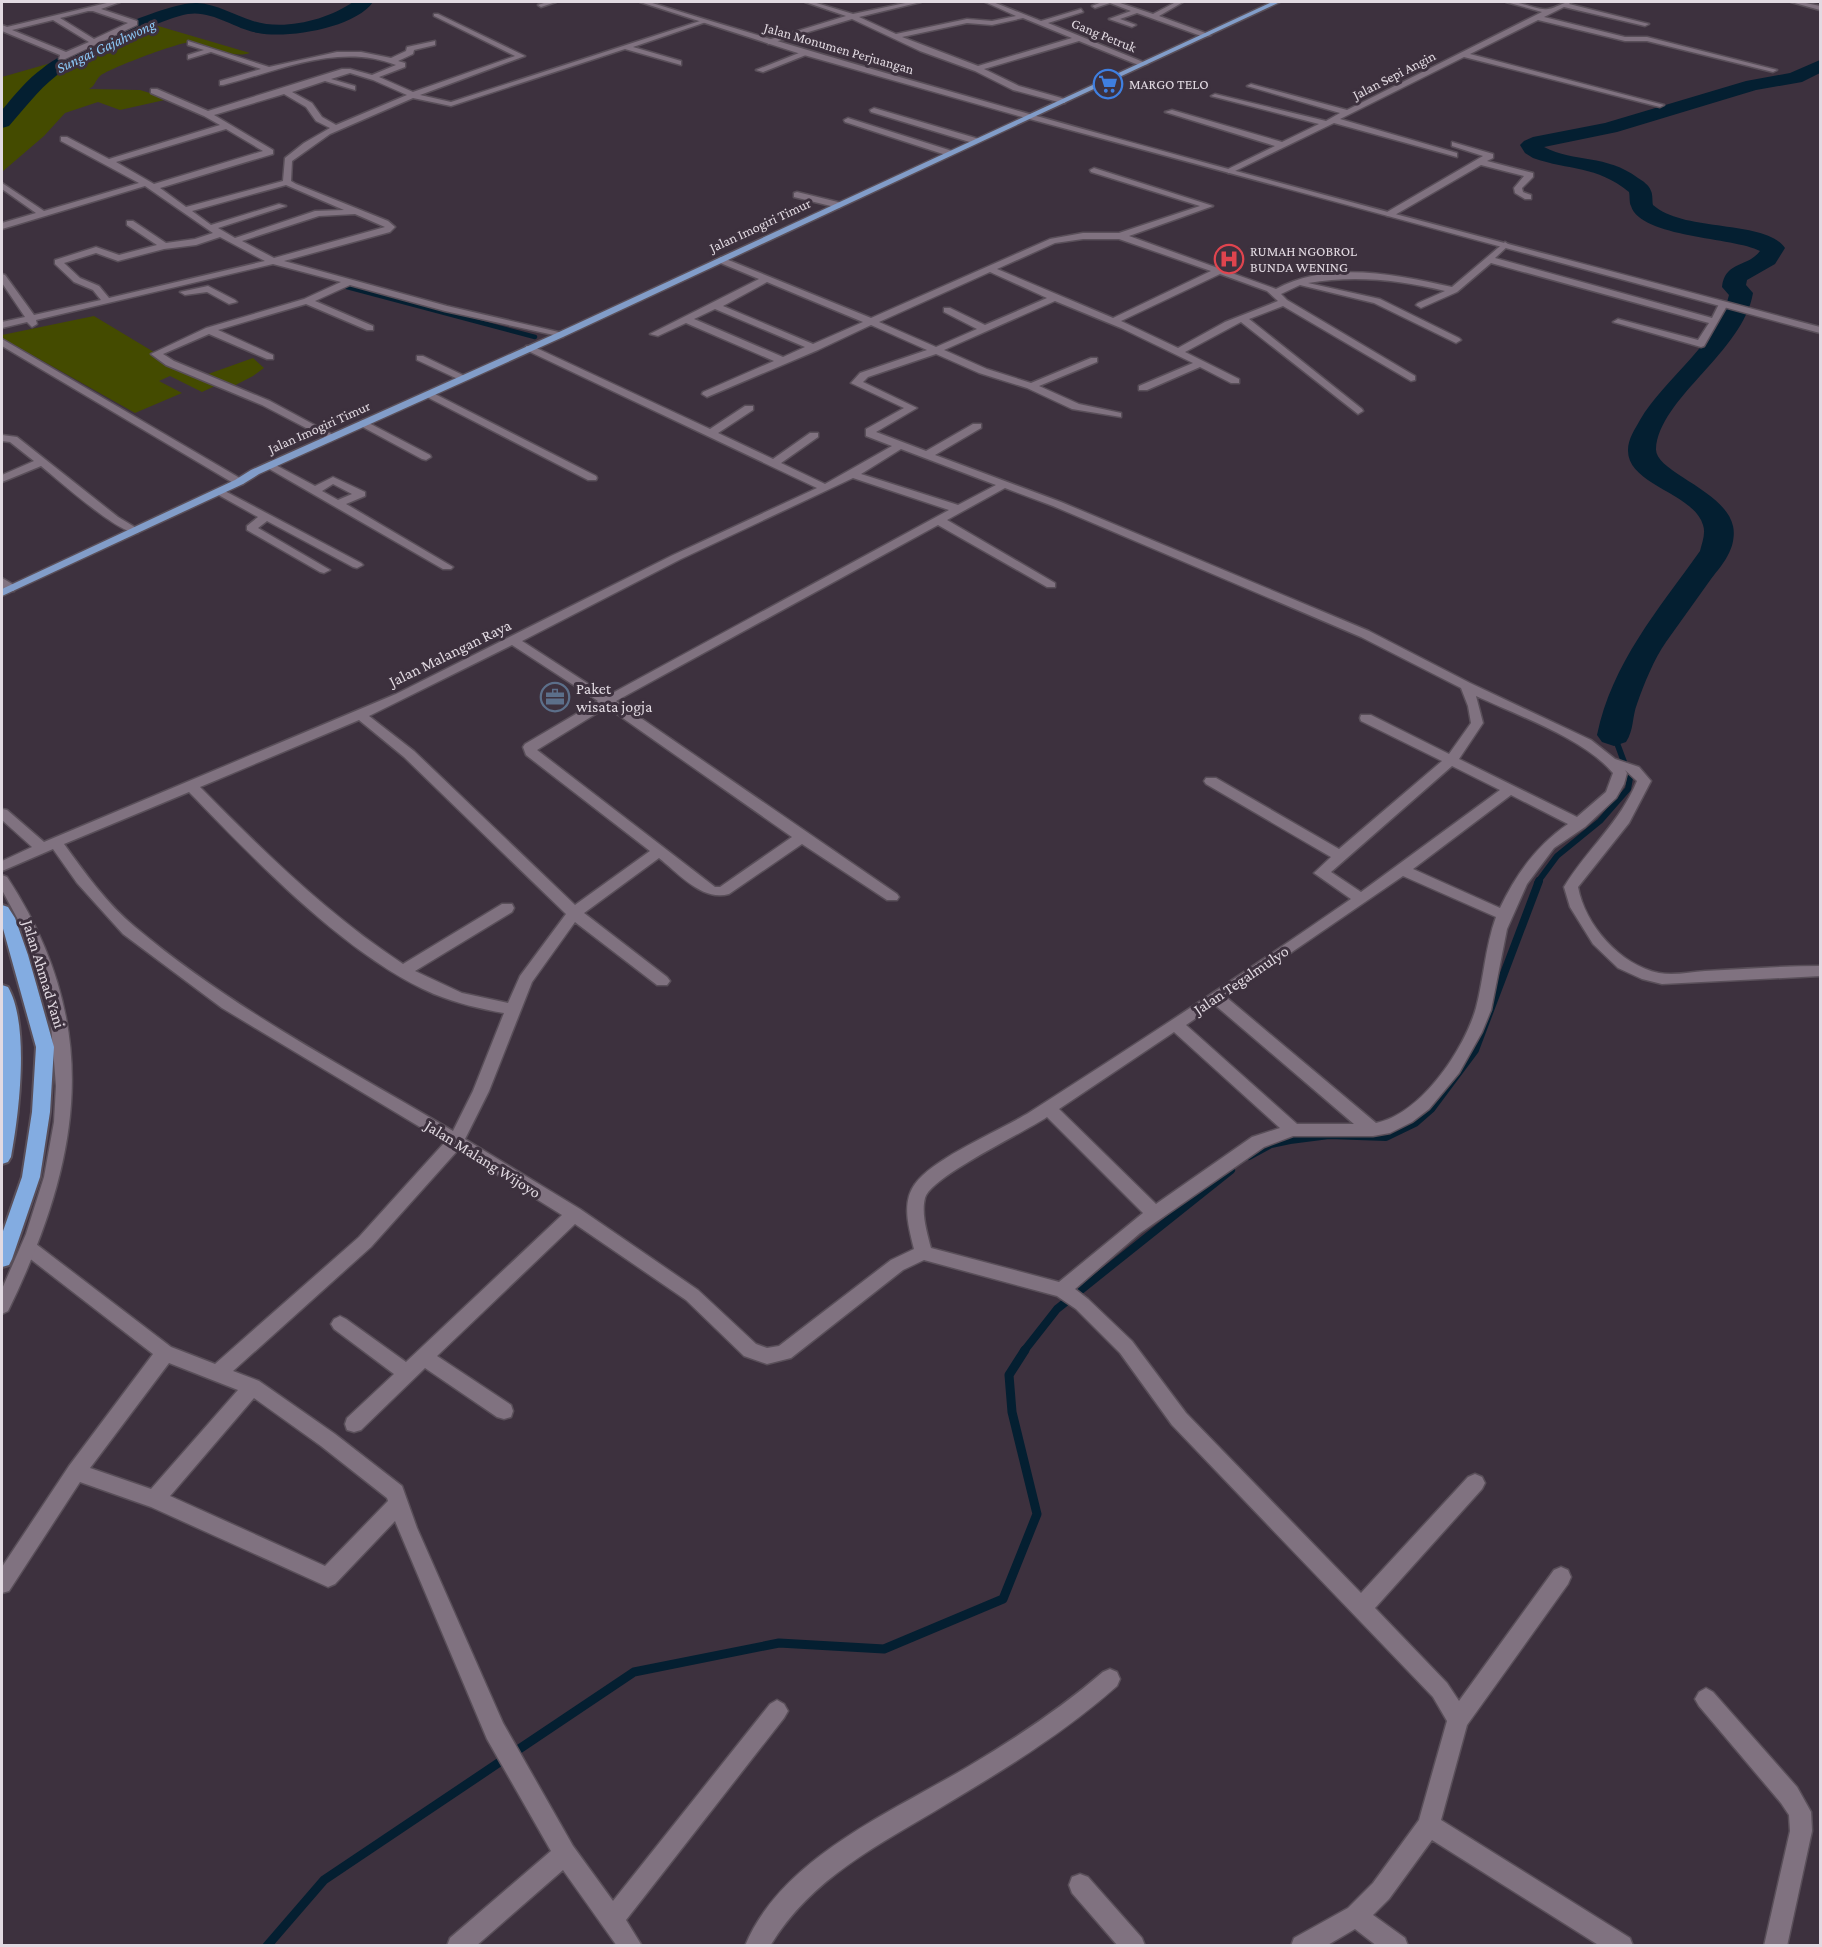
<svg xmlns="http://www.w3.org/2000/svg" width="1822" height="1947" font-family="'Crimson Pro',serif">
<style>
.green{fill:#444b00}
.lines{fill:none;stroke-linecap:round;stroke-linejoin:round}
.stream-far3{stroke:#041f31;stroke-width:4.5}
.stream-far2{stroke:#041f31;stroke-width:6}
.stream-far1{stroke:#041f31;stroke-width:8}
.stream{stroke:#041f31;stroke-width:9}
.river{fill:#041f31;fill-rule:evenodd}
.minor-casing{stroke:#594f59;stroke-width:3}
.tertiary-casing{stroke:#594f59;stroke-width:3}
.primary-casing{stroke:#594f59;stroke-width:3}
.trunk-casing{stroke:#594f59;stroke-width:4}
.minor{fill:#807280;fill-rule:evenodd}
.tertiary{fill:#807280;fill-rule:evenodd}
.primary{fill:#829dc9;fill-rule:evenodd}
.trunk{fill:#83ace1;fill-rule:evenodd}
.labels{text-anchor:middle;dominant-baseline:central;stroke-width:6;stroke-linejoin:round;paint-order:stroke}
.far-street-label{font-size:14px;fill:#e2dae2;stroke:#3d313e}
.far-poi-label{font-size:14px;fill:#e2dae2;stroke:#3d313e;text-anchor:start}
.far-water-label{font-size:15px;font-style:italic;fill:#8cc8f6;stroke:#3d313e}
.street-label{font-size:16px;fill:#e2dae2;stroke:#3d313e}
.poi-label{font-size:16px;fill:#e2dae2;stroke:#3d313e;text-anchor:start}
</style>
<rect width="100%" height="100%" fill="#3d313e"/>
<path class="green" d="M 148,23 L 250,53 C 229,59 213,45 192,42 C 184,40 107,69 100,76 C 95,81 95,86 89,89 L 140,90 L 169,99 L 120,110 L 98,102 L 65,113 L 44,136 L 2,172 L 2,77 L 86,53 Z
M 94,316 L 197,378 L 253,358 L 264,368 L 253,376 L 226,390 L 215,386 L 202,392 L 170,376 L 159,381 L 182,393 L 135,413 L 2,338 L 2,335 Z"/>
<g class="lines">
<path class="stream-far3" d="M 347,287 L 535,337"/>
<path class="stream-far2" d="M 1537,883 L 1557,856 L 1600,821 L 1628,789 L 1630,778 L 1614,735"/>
<path class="stream-far1" d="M 1249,1156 L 1271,1144 L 1290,1140 L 1329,1135 L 1386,1137 L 1415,1123 L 1431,1109 L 1475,1050 L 1539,881
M 1024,1351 L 1057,1309 L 1231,1170"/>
<path class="stream" d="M 267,1946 L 324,1880 L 634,1672 L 779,1643 L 884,1649 L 1003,1599 L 1037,1514 L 1012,1412 L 1009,1375 L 1025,1350"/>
<path class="river" d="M 353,2 L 373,2 C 355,28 287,39 258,33 C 235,29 212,10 188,14 C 160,19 79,58 56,76 C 38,90 24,109 9,126 L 2,128 L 2,110 C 14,96 27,79 43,68 C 70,47 164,2 197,3 C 217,4 234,15 253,21 C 284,31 327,20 353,2 Z
M 1820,60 L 1820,73 L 1802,82 L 1756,90 L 1617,132 L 1544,147 C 1575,163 1606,154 1638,178 C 1643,181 1649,185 1651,191 C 1653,195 1652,201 1653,205 C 1685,233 1765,219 1785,248 L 1775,264 L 1747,280 L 1746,285 L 1753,293 C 1743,352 1659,398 1656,449 C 1655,472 1725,490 1733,526 C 1735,534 1733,546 1729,553 C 1725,562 1717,571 1711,579 C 1696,600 1681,621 1666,642 C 1654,659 1644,684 1637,704 C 1632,717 1634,730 1626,742 L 1614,746 L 1602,742 L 1597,735 C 1612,663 1658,610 1700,551 C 1702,543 1706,533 1703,525 C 1694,493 1627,485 1628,450 C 1628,439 1635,429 1640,420 C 1664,379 1719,342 1729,295 L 1722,287 C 1725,261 1747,268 1760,251 C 1734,237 1641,238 1631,206 C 1629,202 1630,196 1629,192 C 1596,165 1570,171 1533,158 L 1525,153 L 1520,145 L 1524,141 L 1533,137 L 1605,123 L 1746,81 L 1790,73 Z"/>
<g class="minor-casing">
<path id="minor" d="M 111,2 L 120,2 L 101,9 L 137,21 L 137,25 L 65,59 L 59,59 L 60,55 L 2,31 L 2,25 L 7,27 ZM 88,11 L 93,11 L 128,23 L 94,39 L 60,18 ZM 53,20 L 89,42 L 66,52 L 12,30 Z
M 547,2 L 556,2 L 541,7 L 538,5 Z
M 805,2 L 813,2 L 853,14 L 910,2 L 921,2 L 859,17 L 896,34 L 967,19 L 992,21 L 1016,16 L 985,2 L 993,2 L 1041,21 L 1081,9 L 1083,12 L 1048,23 L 1148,64 L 1141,66 L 1079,41 L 984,69 L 1019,86 L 1065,99 L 1065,103 L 1062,103 L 1013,90 L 975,71 L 920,51 L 852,19 L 768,44 L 768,40 L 846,16 ZM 1023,18 L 1072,38 L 978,66 L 902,37 L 967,23 L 992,25 Z
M 1102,2 L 1117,2 L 1153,14 L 1176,2 L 1183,2 L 1159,16 L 1211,35 L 1204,37 L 1137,13 L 1120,19 L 1136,25 L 1132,27 L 1109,19 L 1131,11 L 1110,3 L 1095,8 L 1092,6 Z
M 1506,2 C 1520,0 1536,11 1548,9 C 1557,8 1562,2 1571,2 L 1569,4 L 1649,24 L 1645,26 L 1564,7 L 1544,17 L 1625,37 L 1647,37 L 1777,70 L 1773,72 L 1647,41 L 1625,41 L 1538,20 L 1470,54 L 1664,105 L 1660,107 L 1464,57 L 1340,119 L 1457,153 L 1457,157 L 1334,123 L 1231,173 L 1228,173 L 1228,169 L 1275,146 L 1165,112 L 1172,110 L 1282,142 L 1319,124 L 1211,96 L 1215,94 L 1326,121 L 1340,113 L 1247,86 L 1251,84 L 1347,110 L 1542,12 Z
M 434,14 L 438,14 L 525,56 L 420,95 L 451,102 L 703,20 L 709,21 L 633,47 L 681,61 L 681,65 L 625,49 L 451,106 L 413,98 L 330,134 L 292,161 L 291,181 L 296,184 L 388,221 L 395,227 L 390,232 L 284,261 L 447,306 L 563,333 L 563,337 L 445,311 L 350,285 L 315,301 L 373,326 L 373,330 L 367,330 L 306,304 L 218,330 L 273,355 L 273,359 L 267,359 L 209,334 L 163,354 L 174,361 L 270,401 L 335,436 L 336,438 L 331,441 L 262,405 L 166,365 L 151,354 L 206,328 L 304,299 L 341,282 L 273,264 L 36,320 L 37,324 L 32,327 L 27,322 L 2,328 L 2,322 L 25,317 L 2,283 L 2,274 L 5,275 L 34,315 L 101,300 L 93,290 L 74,282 L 55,264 L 55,260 L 96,247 L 119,255 L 157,245 L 127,225 L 127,221 L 133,221 L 166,243 L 195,239 L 213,233 L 145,186 L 2,229 L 2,223 L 36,213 L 2,189 L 2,183 L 44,211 L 139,183 L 61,141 L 61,137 L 67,137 L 109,159 L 220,125 L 204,116 L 151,93 L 151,89 L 157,89 L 208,111 L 342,69 L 350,69 L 372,75 L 396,65 C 339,42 278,71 223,85 L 220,85 L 220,81 L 261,69 L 211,52 L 188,59 L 188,55 L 204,50 L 188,45 L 188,41 L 269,67 L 337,52 L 361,52 L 391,58 L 406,51 L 407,47 L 435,41 L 435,45 L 414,50 L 413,54 L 398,61 L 405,63 L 405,67 L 379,77 L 413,92 L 515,56 L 434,16 ZM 350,73 L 373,80 L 407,95 L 336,125 L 322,117 L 312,103 L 292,92 L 325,81 L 355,90 L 355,86 L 331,79 ZM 284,94 L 306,107 L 316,121 L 330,128 L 304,143 L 285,158 L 283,181 L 186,207 L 160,188 L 273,154 L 273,150 L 214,115 ZM 226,129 L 263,151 L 154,184 L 116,162 ZM 286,185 L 344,210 L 315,211 L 235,238 L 218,228 L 286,206 L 279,204 L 211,225 L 192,211 ZM 355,214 L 385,227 L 274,258 L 242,241 L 319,216 ZM 220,237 L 265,261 L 109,298 L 99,286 L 80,278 L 64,263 L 96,253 L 118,261 L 164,249 L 196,245 Z
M 804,51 L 811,53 L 763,72 L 756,70 Z
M 874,108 L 979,139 L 980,141 L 973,143 L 871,112 L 870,110 Z
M 848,118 L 952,151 L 953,153 L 946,155 L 845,122 L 844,120 Z
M 1452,142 L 1493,154 L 1493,158 L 1487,161 L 1533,173 L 1533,177 L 1522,188 L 1523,192 L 1531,195 L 1531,199 L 1525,199 L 1515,193 L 1514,188 L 1524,176 L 1481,165 L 1393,216 L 1387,216 L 1387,212 L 1483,156 L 1452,146 Z
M 1094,168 L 1213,206 L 1129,236 L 1276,289 C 1329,260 1397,275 1452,287 L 1505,242 L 1509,245 L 1495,258 L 1712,318 L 1720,302 L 1728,304 L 1704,346 L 1701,347 L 1613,322 L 1618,319 L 1698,340 L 1709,323 L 1491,263 L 1457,292 L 1421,308 L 1416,305 L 1418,303 L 1445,291 C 1399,280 1355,275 1308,283 L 1380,299 L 1459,338 L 1461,340 L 1456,343 L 1374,303 L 1300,285 L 1281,294 L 1287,300 L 1415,376 L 1415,380 L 1411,381 L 1283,306 L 1249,319 L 1362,409 L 1363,411 L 1358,414 L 1241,322 L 1185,352 L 1239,379 L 1239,383 L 1231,383 L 1200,367 L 1147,390 L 1139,390 L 1139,386 L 1193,363 L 1121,328 L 1055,301 L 944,350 L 987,369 L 1031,383 L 1091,358 L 1097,358 L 1097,362 L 1039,386 L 1079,404 L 1121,413 L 1121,417 L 1072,409 L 1027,388 L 979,373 L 936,354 L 868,377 L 863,382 L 917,408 L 876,432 L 926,451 L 973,424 L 981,424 L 981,428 L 935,455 L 1061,502 L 1369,631 L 1470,683 L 1591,740 L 1615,759 L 1639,767 L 1651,781 L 1629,823 L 1578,887 C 1585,925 1620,965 1659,973 C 1674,976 1691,972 1705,971 C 1744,969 1782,966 1820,966 L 1820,976 L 1662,984 L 1642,979 L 1618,968 L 1593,944 L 1570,907 L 1564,887 C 1587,849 1620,823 1637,781 L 1625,770 L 1627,773 L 1624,784 L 1616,798 L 1585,827 L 1554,848 L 1527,884 L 1507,929 L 1491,1010 L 1482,1032 L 1459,1073 L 1429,1109 L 1412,1122 L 1390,1133 L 1373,1136 L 1293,1136 L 1264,1147 L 1140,1233 L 1075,1289 L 1088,1299 L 1132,1341 L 1186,1413 L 1361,1593 L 1468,1477 L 1475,1474 L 1482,1477 L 1485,1483 L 1482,1489 L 1375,1608 L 1447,1683 L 1459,1701 L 1554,1570 L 1561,1567 L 1568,1570 L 1571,1577 L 1568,1584 L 1467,1725 L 1441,1820 L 1630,1938 L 1633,1946 L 1600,1946 L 1432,1840 L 1389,1899 L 1373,1915 L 1405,1938 L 1408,1946 L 1377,1946 L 1355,1929 L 1326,1946 L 1291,1946 L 1294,1938 L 1348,1908 L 1373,1883 L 1419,1820 L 1447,1721 L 1433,1697 L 1172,1425 L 1120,1353 L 1076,1309 L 1057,1296 L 924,1260 L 903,1270 L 791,1358 L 767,1364 L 744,1356 L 686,1300 L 575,1224 L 437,1356 L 511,1405 L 513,1411 L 511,1417 L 504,1419 L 497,1417 L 425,1368 L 361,1430 L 354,1432 L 347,1430 L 345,1424 L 347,1418 L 394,1374 L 334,1329 L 331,1324 L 334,1319 L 340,1316 L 346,1319 L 406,1362 L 562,1215 L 458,1150 L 371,1247 L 233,1371 L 259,1381 L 335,1434 L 402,1486 L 417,1528 L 503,1723 L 573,1846 L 613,1901 L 770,1704 L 777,1700 L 784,1704 L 788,1711 L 784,1718 L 626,1920 L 642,1946 L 617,1946 L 563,1870 L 476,1946 L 447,1946 L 450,1938 L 551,1851 L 487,1739 L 395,1521 L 335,1584 L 328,1587 L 151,1507 L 80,1482 L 9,1591 L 2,1593 L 2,1567 L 69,1466 L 153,1354 L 24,1254 L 21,1249 L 24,1244 L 30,1242 L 36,1244 L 171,1347 L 215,1364 L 359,1237 L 445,1142 L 222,1008 L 123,934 L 77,883 L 53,849 L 2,871 L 2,861 L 32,847 L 2,820 L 2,809 L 7,810 L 44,842 L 396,694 L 673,555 L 817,488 L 526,350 L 526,346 L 532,346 L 710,429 L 745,406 L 753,406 L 753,410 L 718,433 L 773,459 L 810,433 L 818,433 L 818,437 L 781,463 L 825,484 L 892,446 L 866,436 L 866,429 L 904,408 L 851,383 L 860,373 L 927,350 L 871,325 L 818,350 L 707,397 L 702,394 L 703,392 L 774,361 L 686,323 L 658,336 L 650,334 L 759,279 L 718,262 L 716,260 L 721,257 L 871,318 L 1050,239 L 1083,233 L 1119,233 L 1200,206 L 1091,172 L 1090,170 ZM 1083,239 L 1119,239 L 1211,271 L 1113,318 L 997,269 L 1055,243 ZM 990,272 L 1047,298 L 985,325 L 950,308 L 944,308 L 944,312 L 977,329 L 936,347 L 879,322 ZM 1220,274 L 1267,291 L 1278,301 L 1225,322 L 1178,348 L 1121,321 ZM 767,282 L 863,322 L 813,344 L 723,306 ZM 715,309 L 805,347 L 783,357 L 694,319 ZM 901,449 L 996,485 L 958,505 L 861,474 ZM 853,478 L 949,510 L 607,696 L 522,641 L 681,559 ZM 1005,488 L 1053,506 L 1361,637 L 1461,688 L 1468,706 L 1471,723 L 1449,754 L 1371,715 L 1361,715 L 1360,718 L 1361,721 L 1442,761 L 1339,849 L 1216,778 L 1206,778 L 1204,781 L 1206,784 L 1331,857 L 1314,873 L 1351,899 C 1246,972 1138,1043 1030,1112 C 1001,1130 933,1158 915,1184 C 901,1203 909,1228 914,1249 L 891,1260 L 779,1346 L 767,1348 L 756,1344 L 698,1290 L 580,1209 L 465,1139 L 489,1091 L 532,982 L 575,922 L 657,985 L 667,985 L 670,981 L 667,977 L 584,913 L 659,858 C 678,873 703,902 729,894 L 802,844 L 887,900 L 897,900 L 899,897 L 897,894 L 616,701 L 938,525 L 1047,587 L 1055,587 L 1055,583 L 947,520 ZM 512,645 L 598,701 L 525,744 L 523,747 L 526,755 L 650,851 L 575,905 L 414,751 L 369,716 ZM 1476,696 C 1517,715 1585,739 1613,773 L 1606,792 L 1577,817 L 1459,759 L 1483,723 ZM 607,707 L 792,837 L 720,887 L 715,887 L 537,750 ZM 359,720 L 404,757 L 566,914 L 520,976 L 508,1003 L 462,993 L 415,971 L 512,912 L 514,908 L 512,904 L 502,904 L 403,964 C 328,915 263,851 200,787 ZM 1452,766 L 1500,790 L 1361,892 L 1331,872 ZM 189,792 C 254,859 347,957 434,994 C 457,1003 480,1009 504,1013 L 473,1091 L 453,1131 C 345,1067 231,1008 135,927 C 107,904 85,873 64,844 ZM 1511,795 L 1568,824 C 1537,845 1516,874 1500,908 L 1413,869 ZM 1403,876 L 1496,917 C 1485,947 1484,978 1476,1008 C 1464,1050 1421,1114 1376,1123 L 1226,997 ZM 1215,1005 L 1354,1124 L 1297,1124 L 1186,1025 ZM 1174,1032 L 1280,1128 L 1252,1137 L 1156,1204 L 1059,1109 ZM 1047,1117 L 1143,1213 L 1059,1282 L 931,1248 C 927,1233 921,1213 925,1198 C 930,1177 1025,1132 1047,1117 ZM 169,1363 L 238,1390 L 151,1489 L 90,1468 ZM 254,1398 L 321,1446 L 387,1498 L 388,1501 L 325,1566 L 170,1496 Z
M 797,192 L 842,203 L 843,205 L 839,208 L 794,197 L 794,193 Z
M 208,286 L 235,300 L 237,302 L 229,304 L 207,292 L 185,295 L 180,292 Z
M 2,339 L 243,480 L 244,482 L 243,484 L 235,484 L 2,346 Z
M 417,356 L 423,356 L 469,378 L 460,380 L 417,360 Z
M 429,391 L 596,476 L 597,478 L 596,480 L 588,480 L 425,396 L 424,394 Z
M 363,420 L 430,455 L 431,457 L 426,460 L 422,459 L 359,425 L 358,423 Z
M 2,435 L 17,437 L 118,517 L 138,529 L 138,533 C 121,536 57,479 41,466 L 2,482 L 2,475 L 34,461 L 10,442 L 2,441 Z
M 270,462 L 315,486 L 333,477 L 365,492 L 365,496 L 346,504 L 453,567 L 451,569 L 443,569 L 266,467 L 265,465 ZM 333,484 L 352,494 L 338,500 L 322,491 Z
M 219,488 L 361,563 L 363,565 L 357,568 L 353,567 L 267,521 L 258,528 L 330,570 L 324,573 L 320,572 L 247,530 L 247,526 L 258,517 L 215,493 L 214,491 Z
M 2,578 L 14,585 L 14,591 L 6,591 L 2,587 Z
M 1110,1669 L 1117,1672 L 1120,1679 L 1117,1686 C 1064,1733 1005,1769 945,1805 C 879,1845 812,1877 770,1946 L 745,1946 C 781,1858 892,1812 969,1766 C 1016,1738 1061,1708 1103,1672 Z
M 1706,1688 L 1713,1692 L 1797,1787 L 1811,1812 L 1812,1831 L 1787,1946 L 1764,1946 L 1790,1831 L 1789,1815 L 1781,1803 L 1699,1706 L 1695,1699 L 1699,1692 Z
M 1080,1874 L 1088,1877 L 1142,1938 L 1145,1946 L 1118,1946 L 1072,1893 L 1069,1885 L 1072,1877 Z"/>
</g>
<g class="tertiary-casing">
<path id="tertiary" d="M 640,2 L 649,2 C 1036,122 1429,222 1820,327 L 1820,333 L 1026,118 L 804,55 Z
M 1791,2 L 1801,2 L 1820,6 L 1820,10 Z
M 2,875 L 7,877 C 104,1025 82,1159 8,1311 L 2,1314 L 2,1289 L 26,1234 L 44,1177 L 54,1122 L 56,1086 L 50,1013 L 42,977 L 30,942 L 2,890 Z"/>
</g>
<g class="primary-casing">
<path id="primary" d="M 1272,2 L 1280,2 L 563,337 L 259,474 L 243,484 L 2,596 L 2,589 L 235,480 L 251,470 L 557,333 Z"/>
</g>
<g class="trunk-casing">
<path id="trunk" d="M 2,905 L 8,907 L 15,918 L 28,955 L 54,1047 L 50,1112 L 40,1177 L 12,1259 L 9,1265 L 2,1267 L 2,1234 L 22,1177 L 32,1112 L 36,1047 L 2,925 Z
M 2,985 L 8,987 C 30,1025 19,1114 11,1157 L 8,1162 L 2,1164 Z"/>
</g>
<use href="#minor" class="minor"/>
<use href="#tertiary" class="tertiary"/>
<use href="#primary" class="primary"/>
<use href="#trunk" class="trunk"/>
</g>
<defs>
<g id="supermarket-ring" transform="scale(1.5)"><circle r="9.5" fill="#3d313e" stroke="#3f7fe0" stroke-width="1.5"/><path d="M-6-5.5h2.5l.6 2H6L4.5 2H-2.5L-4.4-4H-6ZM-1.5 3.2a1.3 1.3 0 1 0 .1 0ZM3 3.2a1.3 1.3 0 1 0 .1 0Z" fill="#3f7fe0"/></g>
<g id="hospital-ring" transform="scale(1.5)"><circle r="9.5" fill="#3d313e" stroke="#e0444e" stroke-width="1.5"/><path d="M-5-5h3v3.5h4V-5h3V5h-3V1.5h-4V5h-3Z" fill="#e0444e"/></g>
<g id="office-ring" transform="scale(1.5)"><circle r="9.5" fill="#3d313e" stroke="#5c6f8a" stroke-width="1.5"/><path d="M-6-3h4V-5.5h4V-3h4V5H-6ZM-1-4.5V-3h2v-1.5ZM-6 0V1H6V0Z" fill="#5c6f8a"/></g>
</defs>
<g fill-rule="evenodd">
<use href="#supermarket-ring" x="1108" y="84"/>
<use href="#hospital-ring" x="1229" y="259"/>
<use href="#office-ring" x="555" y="697"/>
</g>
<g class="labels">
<g class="far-street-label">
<text transform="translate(1104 35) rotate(22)">Gang Petruk</text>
<text transform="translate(839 48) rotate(16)">Jalan Monumen Perjuangan</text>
<text transform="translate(1394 75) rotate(-27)">Jalan Sepi Angin</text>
<text transform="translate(760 225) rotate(-25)">Jalan Imogiri Timur</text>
<text transform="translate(319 427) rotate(-24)">Jalan Imogiri Timur</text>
</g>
<g class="far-poi-label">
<text x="1129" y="84">MARGO TELO</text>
<text x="1250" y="251">RUMAH NGOBROL<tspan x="1250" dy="16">BUNDA WENING</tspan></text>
</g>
<g class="far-water-label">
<text transform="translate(106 46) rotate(-25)">Sungai Gajahwong</text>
</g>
<g class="street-label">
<text transform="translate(450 653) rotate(-26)">Jalan Malangan Raya</text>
<text transform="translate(44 974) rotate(73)">Jalan Ahmad Yani</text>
<text transform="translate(1241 980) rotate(-34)">Jalan Tegalmulyo</text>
<text transform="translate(483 1159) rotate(32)">Jalan Malang Wijoyo</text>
</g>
<g class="poi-label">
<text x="576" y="688">Paket<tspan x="576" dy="18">wisata jogja</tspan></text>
</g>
</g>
<rect width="1822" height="1947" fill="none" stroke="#e2dae2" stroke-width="6"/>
</svg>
